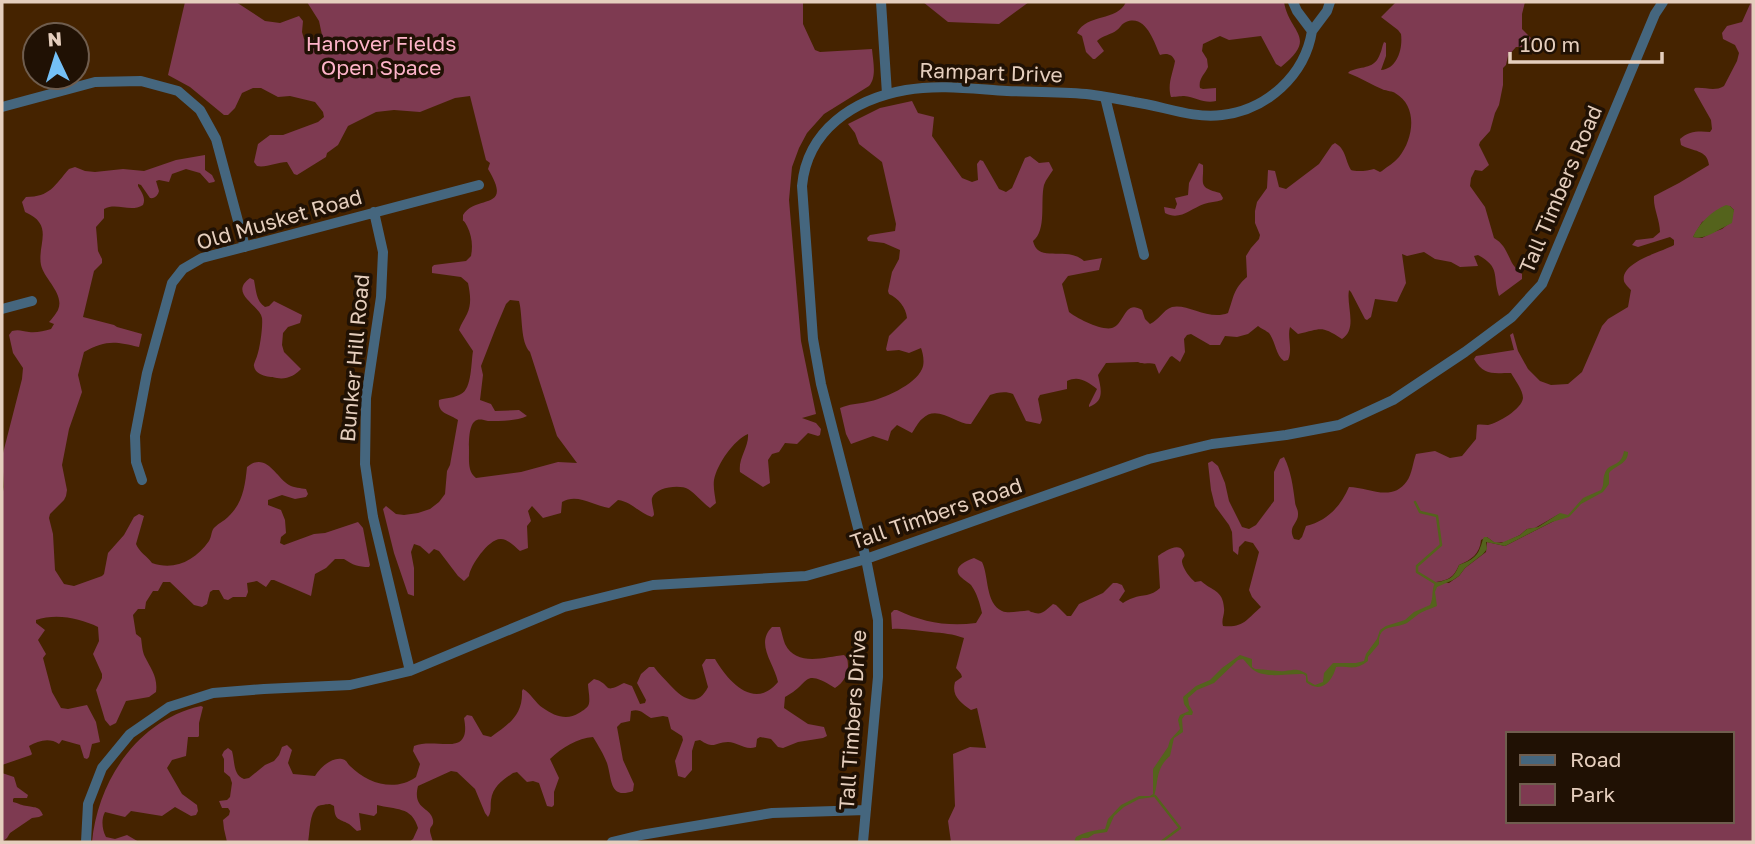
<svg xmlns="http://www.w3.org/2000/svg" width="1755" height="844" font-family="'Golos Text',sans-serif">
<style>
.green{fill:#7e3a51;fill-rule:evenodd}
.water{fill:#54631c}
.lines{fill:none;stroke-linecap:round;stroke-linejoin:round}
.stream{stroke:#54631c;stroke-width:2.5}
.street{stroke:#45667e;stroke-width:10}
.labels{text-anchor:middle;dominant-baseline:central;stroke-width:7;stroke-linejoin:round;paint-order:stroke}
.park-label{font-size:21px;fill:#feb4c9;stroke:#201104}
.street-label{font-size:21px;fill:#e5cebd;stroke:#201104}
</style>
<rect width="100%" height="100%" fill="#452300"/>
<path class="green" d="M 185,2 L 236,2 L 265,21 L 280,23 L 299,16 L 303,21 L 302,32 L 304,39 L 309,41 L 322,35 L 319,21 L 307,2 L 803,2 L 803,24 L 815,50 L 820,52 L 872,49 C 873,61 877,77 869,86 L 824,114 L 807,133 L 799,148 L 792,167 L 789,200 L 801,341 L 816,414 L 802,418 L 816,423 L 821,429 L 820,435 L 818,436 L 808,433 L 797,444 L 785,443 L 779,452 L 772,454 L 768,460 L 770,483 L 763,487 L 740,472 C 738,458 749,447 748,434 C 734,440 717,464 714,480 C 713,487 715,496 716,503 L 710,508 C 702,502 696,494 688,489 C 680,484 655,487 652,498 C 651,502 654,510 654,515 L 652,517 C 639,513 632,502 618,500 L 609,508 C 593,506 578,493 562,502 L 561,513 L 543,518 L 532,506 L 528,511 L 531,521 L 527,526 L 528,548 L 520,551 C 515,547 508,539 501,539 C 489,538 470,566 469,576 L 464,581 L 458,576 L 439,551 L 434,549 L 429,554 L 420,546 L 414,544 L 411,552 L 414,568 L 414,596 L 408,594 L 394,553 L 383,509 L 386,506 L 396,514 L 404,515 L 418,513 L 430,509 L 439,502 L 445,494 L 447,471 L 450,465 L 458,420 C 450,414 437,414 439,400 C 445,398 455,398 461,394 C 472,389 471,362 473,351 L 459,330 C 461,324 464,320 467,314 C 472,304 470,293 468,283 L 461,277 L 432,273 L 432,267 L 434,265 L 466,261 L 471,256 C 473,246 472,236 467,226 C 462,216 463,226 463,215 C 476,194 514,212 488,169 L 490,163 L 486,160 L 470,96 L 455,98 L 420,112 L 394,110 L 376,112 L 348,126 L 338,145 L 327,153 L 326,157 L 297,175 L 294,174 L 287,162 C 277,162 266,168 257,166 L 254,162 L 258,144 L 270,135 L 283,135 L 318,122 L 324,117 L 323,112 L 315,102 L 290,96 L 278,97 L 261,88 L 253,88 L 242,93 L 235,108 L 228,115 L 224,115 L 190,87 L 168,75 ZM 510,300 L 519,301 C 523,316 520,342 530,352 L 557,436 L 577,463 L 558,462 L 521,472 L 476,478 C 468,472 469,462 469,452 C 469,444 468,423 477,420 C 480,419 484,420 488,421 C 500,421 517,421 527,416 L 519,410 L 495,411 L 491,404 L 480,400 L 483,375 L 481,366 L 495,330 L 506,304 Z
M 923,2 L 1029,2 L 999,24 L 948,22 Z
M 1126,2 L 1284,2 C 1289,33 1319,37 1281,67 L 1276,64 L 1261,36 L 1229,40 L 1220,36 L 1203,44 L 1202,51 L 1207,59 L 1208,67 C 1205,74 1198,79 1200,88 L 1203,89 L 1216,88 L 1216,101 C 1204,104 1196,97 1184,96 C 1181,96 1174,97 1171,97 C 1167,84 1173,73 1175,61 C 1172,54 1167,53 1160,55 C 1154,42 1146,14 1126,22 C 1120,25 1122,26 1117,30 C 1111,35 1103,35 1097,41 L 1104,51 L 1095,59 L 1093,59 L 1086,52 L 1082,36 L 1077,33 C 1087,13 1117,22 1126,2 Z
M 1396,2 L 1525,2 L 1522,14 L 1522,29 L 1533,40 L 1535,47 L 1516,47 L 1508,56 L 1506,65 L 1503,68 L 1503,85 L 1499,105 L 1495,113 L 1490,131 L 1480,142 L 1479,145 L 1489,165 L 1482,171 L 1475,170 L 1471,178 L 1470,186 L 1485,207 L 1494,238 C 1504,244 1506,251 1511,261 C 1513,266 1518,270 1522,274 L 1522,279 L 1499,296 C 1492,274 1501,268 1478,255 L 1474,256 L 1478,266 L 1460,267 L 1451,262 L 1435,259 L 1424,252 L 1407,256 L 1402,254 L 1406,283 L 1397,302 L 1375,299 L 1371,317 L 1367,320 L 1365,319 L 1351,292 L 1349,290 C 1346,306 1358,329 1342,339 C 1320,325 1322,329 1298,334 L 1290,327 C 1287,337 1293,349 1288,360 L 1284,361 C 1275,354 1276,342 1269,333 C 1268,332 1259,327 1258,326 L 1248,334 L 1237,337 L 1225,336 L 1220,345 L 1210,345 L 1191,334 L 1187,335 L 1184,339 L 1185,352 L 1180,362 L 1172,356 L 1170,357 L 1159,374 L 1155,364 C 1149,362 1144,365 1138,362 L 1106,363 L 1098,375 C 1101,389 1105,401 1089,407 L 1089,405 L 1097,389 C 1088,382 1079,375 1067,381 L 1067,389 L 1040,395 L 1038,399 L 1042,420 L 1040,424 L 1026,421 L 1013,394 C 1007,391 997,392 990,395 L 971,424 C 957,425 937,403 922,419 C 918,422 915,429 912,433 L 897,425 L 891,431 L 888,441 L 873,436 L 851,444 L 846,434 L 840,408 C 849,404 858,404 867,402 C 883,399 915,385 922,369 C 925,363 923,353 921,348 L 909,353 L 899,350 L 887,351 L 886,349 L 889,336 L 907,318 C 906,307 898,298 889,294 L 888,291 L 892,272 L 899,259 L 900,250 L 884,243 L 868,241 L 867,238 L 870,235 L 895,231 L 896,224 L 882,162 L 859,144 L 855,133 L 848,124 L 880,108 L 912,101 L 918,113 L 934,117 L 932,136 L 962,178 L 972,182 L 978,180 L 977,164 L 980,160 L 983,161 L 999,189 L 1006,192 L 1012,188 L 1025,158 L 1030,156 L 1039,163 L 1049,162 L 1053,170 C 1050,175 1046,179 1044,185 C 1040,202 1047,230 1033,241 C 1038,264 1066,245 1084,261 L 1102,258 L 1099,270 L 1068,276 L 1062,284 L 1069,312 C 1076,318 1102,331 1112,328 C 1125,324 1124,299 1142,310 L 1145,319 L 1150,324 C 1159,320 1163,310 1172,307 C 1187,303 1209,321 1228,313 C 1234,297 1233,289 1247,277 L 1246,256 L 1251,248 L 1259,239 L 1260,235 L 1255,223 L 1255,211 L 1257,202 L 1267,188 L 1268,170 L 1275,171 L 1279,187 L 1286,189 L 1319,164 L 1332,145 L 1335,143 C 1346,149 1345,160 1351,170 C 1356,172 1368,171 1374,169 L 1380,172 L 1382,171 C 1388,166 1394,163 1399,157 C 1414,138 1418,106 1395,93 C 1394,92 1385,90 1384,90 C 1372,85 1361,78 1348,73 L 1350,71 C 1363,66 1375,69 1380,54 C 1382,50 1382,46 1384,42 L 1386,43 L 1386,56 L 1381,70 C 1397,69 1403,49 1401,34 L 1398,30 L 1381,17 Z
M 1751,2 L 1753,2 L 1753,842 L 951,842 L 948,821 L 955,806 L 953,754 L 970,747 L 986,748 L 977,708 L 971,710 C 961,703 951,696 955,682 L 962,677 L 961,674 L 956,668 L 964,638 C 953,634 943,633 931,632 C 917,631 906,628 892,629 L 891,613 L 894,610 L 897,610 C 922,622 948,627 976,623 L 982,613 C 980,604 977,593 971,585 C 968,582 959,577 958,573 C 955,565 969,560 974,558 L 982,562 C 989,576 985,603 1002,611 C 1009,614 1017,611 1024,611 C 1034,610 1025,611 1035,613 C 1043,615 1047,609 1053,604 L 1056,605 L 1067,616 L 1071,616 L 1079,604 L 1103,593 L 1113,583 L 1117,583 L 1122,585 L 1125,591 L 1119,600 L 1123,603 C 1126,601 1129,599 1133,598 C 1143,594 1151,597 1160,588 L 1158,556 C 1164,552 1178,542 1183,551 C 1187,558 1182,556 1182,562 C 1183,569 1190,578 1195,582 L 1201,581 C 1212,591 1223,590 1224,608 C 1225,615 1221,619 1223,626 C 1244,628 1247,619 1261,607 L 1252,597 L 1249,590 L 1259,552 L 1253,543 L 1245,541 L 1239,547 L 1238,555 L 1233,551 L 1232,532 L 1229,525 L 1215,506 L 1211,490 L 1208,463 L 1212,461 L 1218,466 L 1225,483 L 1229,501 L 1242,527 L 1249,529 L 1256,525 L 1274,501 L 1274,472 L 1280,459 L 1284,457 C 1291,471 1293,486 1295,502 C 1295,506 1298,509 1298,513 C 1299,524 1287,526 1294,539 L 1299,540 L 1302,537 L 1306,526 C 1327,521 1341,506 1349,487 C 1368,487 1392,503 1407,481 C 1412,474 1413,462 1416,454 L 1435,451 L 1450,458 L 1462,456 L 1476,439 L 1477,425 C 1480,424 1484,425 1488,425 C 1498,423 1522,409 1523,398 C 1523,390 1515,380 1511,373 C 1493,373 1484,376 1474,359 L 1476,356 L 1514,350 L 1510,335 L 1513,333 L 1518,351 L 1528,369 L 1540,381 L 1551,385 L 1568,384 L 1582,372 L 1602,326 L 1608,319 L 1628,307 L 1631,290 C 1630,289 1624,283 1624,281 C 1620,262 1662,252 1674,245 L 1674,240 L 1670,237 L 1638,247 L 1632,245 L 1636,240 L 1653,238 L 1660,232 C 1660,220 1653,208 1654,196 L 1679,183 L 1709,165 C 1707,149 1693,152 1681,145 L 1680,139 C 1689,131 1698,131 1710,132 L 1712,129 L 1711,120 L 1694,90 L 1695,88 C 1706,87 1714,92 1724,86 L 1737,61 L 1739,53 L 1735,45 L 1723,39 L 1722,33 L 1727,26 L 1742,22 ZM 1730,206 L 1734,210 L 1727,225 L 1722,229 L 1711,233 L 1702,238 L 1693,237 L 1702,222 ZM 1559,514 L 1560,518 L 1505,546 L 1487,542 L 1486,552 L 1465,568 L 1459,576 L 1449,583 L 1436,582 C 1449,580 1454,577 1459,565 C 1471,560 1480,554 1481,540 L 1487,537 L 1495,543 L 1505,542 L 1520,535 L 1527,529 L 1535,528 ZM 1508,734 L 1732,734 L 1732,821 L 1508,821 Z
M 205,155 L 205,170 L 212,175 L 215,181 L 214,182 L 209,183 L 200,173 L 186,169 L 172,174 L 169,182 L 159,180 L 156,181 L 159,191 C 158,195 155,199 150,198 L 141,185 L 138,184 L 138,186 C 142,193 146,198 143,205 C 130,213 117,202 104,209 L 104,218 L 96,227 L 98,251 L 102,259 L 102,263 L 94,271 L 83,317 L 114,325 L 117,327 L 142,334 L 139,347 C 115,341 105,340 84,352 L 78,375 L 82,392 L 69,429 L 62,465 L 67,490 L 66,496 L 64,500 L 50,514 L 49,518 L 53,534 L 55,570 L 64,584 L 74,586 L 102,576 L 104,574 L 108,553 L 124,535 L 134,517 L 139,514 L 144,516 L 136,544 C 139,552 147,556 152,563 C 174,571 195,561 209,541 C 212,536 211,530 215,527 C 219,523 224,521 228,517 C 243,503 245,486 247,467 C 266,451 276,477 289,485 C 294,488 301,488 306,489 L 308,494 L 306,497 L 295,499 L 282,495 L 268,500 L 268,505 L 281,510 L 285,520 L 286,533 L 281,537 L 280,543 L 284,545 L 314,534 L 325,533 L 358,522 L 363,528 L 370,565 L 369,567 C 358,567 353,565 344,559 L 335,559 L 326,568 L 315,574 L 311,596 L 274,580 L 271,580 L 266,587 L 257,581 L 247,583 L 248,592 L 246,597 L 233,597 L 228,600 L 224,599 L 219,590 L 213,590 L 210,592 L 207,604 L 202,607 L 194,605 L 170,582 L 163,582 L 158,591 L 153,591 L 146,602 L 145,609 L 138,609 L 133,615 L 136,634 L 141,638 C 142,644 142,651 145,657 C 151,669 158,677 156,692 L 149,697 L 126,701 L 116,723 L 110,726 L 105,720 L 96,690 L 102,678 L 102,674 L 93,654 L 99,641 L 98,627 C 80,618 56,613 36,620 L 36,623 L 45,630 L 38,640 L 46,654 L 43,658 L 52,692 L 61,708 L 68,709 L 87,705 L 96,722 L 100,742 L 92,744 L 89,757 L 87,759 L 84,758 L 80,745 L 62,740 L 59,744 C 49,737 38,741 29,746 L 32,754 L 31,755 L 2,765 L 2,496 L 4,487 L 2,457 L 22,379 L 23,368 L 13,353 L 9,335 L 12,331 C 19,329 22,331 29,332 C 36,333 44,331 51,329 L 54,324 L 49,322 C 52,319 57,312 58,310 C 65,294 44,279 41,265 C 37,244 55,225 25,212 L 22,202 L 26,197 C 50,197 54,186 69,169 L 75,167 L 85,171 L 95,172 L 123,169 L 144,171 L 176,160 Z
M 1199,163 L 1203,165 C 1204,184 1197,187 1220,193 L 1223,198 L 1222,200 C 1216,202 1210,202 1204,204 C 1190,209 1180,221 1165,213 L 1164,207 L 1175,209 L 1177,204 L 1175,198 L 1188,195 L 1189,183 Z
M 250,278 L 254,280 C 256,290 256,301 265,307 L 269,306 L 274,301 L 302,315 L 300,323 L 288,327 L 283,333 L 282,345 L 284,352 L 301,369 C 296,375 286,380 277,378 C 271,377 255,376 254,366 C 253,365 257,357 257,356 C 260,348 263,326 262,318 C 260,305 228,294 250,278 Z
M 772,627 L 780,627 C 782,633 783,639 785,644 C 796,667 825,657 844,655 L 847,658 C 850,670 846,681 835,688 C 801,667 811,684 785,697 L 784,708 L 808,724 L 824,727 L 827,736 L 823,738 L 798,742 L 783,748 L 778,747 L 771,739 L 760,737 L 757,739 L 756,747 C 745,751 738,742 728,742 C 715,742 715,750 700,740 L 695,741 L 692,751 L 692,770 L 685,778 L 678,776 L 675,761 L 683,740 L 682,736 L 671,729 L 668,717 L 663,716 L 651,718 C 644,714 640,708 631,711 L 630,721 L 621,723 L 617,727 L 623,760 L 634,784 L 633,791 C 609,800 612,778 607,763 C 604,755 598,745 593,737 C 578,738 561,748 550,759 L 559,778 L 554,792 L 554,805 L 552,807 L 547,806 L 539,783 L 533,781 L 527,782 L 517,772 L 513,773 C 503,780 493,786 491,800 C 490,807 492,811 488,817 L 485,813 L 475,789 L 457,772 L 451,771 L 418,786 C 412,810 431,807 433,820 C 434,827 430,825 430,831 C 430,833 433,841 433,842 L 409,842 L 413,839 L 418,828 C 412,806 395,810 377,805 L 377,813 L 374,816 L 359,813 L 361,830 L 357,831 C 354,829 352,826 349,824 C 338,818 335,821 334,806 L 330,804 C 328,804 320,805 318,806 C 309,813 310,833 308,842 L 227,842 L 224,829 L 223,820 L 229,815 L 230,811 L 228,808 L 222,808 L 219,801 L 227,800 L 230,797 L 232,783 L 230,777 L 224,772 L 224,759 L 222,755 L 224,751 L 228,748 L 232,751 C 235,762 233,775 244,779 L 249,778 L 265,765 L 274,761 L 279,755 L 282,747 L 287,745 L 292,750 L 288,763 L 293,774 L 315,776 C 320,768 331,757 342,759 C 348,761 346,762 350,766 C 368,784 395,792 416,777 L 420,764 L 413,751 L 414,746 C 437,737 472,759 464,718 L 467,715 L 472,716 L 483,735 L 491,737 C 509,724 523,715 522,691 L 523,689 C 531,693 535,703 543,708 C 554,716 567,721 579,713 C 581,712 587,708 588,706 C 591,701 588,690 588,684 L 594,679 C 613,684 601,695 624,683 L 632,686 L 640,704 L 645,703 L 646,700 L 637,683 L 641,674 L 649,667 L 654,667 C 659,674 665,679 670,685 C 682,698 697,709 708,687 L 702,665 L 706,659 L 715,659 C 728,681 754,711 778,682 C 774,663 755,644 772,627 Z
M 201,706 L 203,707 L 199,723 L 199,736 L 198,737 L 188,737 L 186,756 L 172,760 L 167,768 L 182,794 L 197,805 L 198,811 L 196,815 L 191,816 L 175,807 L 162,816 L 131,811 L 125,817 L 105,812 C 101,819 102,830 106,837 L 115,839 L 127,835 L 139,842 L 92,842 C 98,780 138,720 201,706 Z
M 2,773 L 14,777 L 17,787 L 28,795 L 27,798 L 14,798 L 13,799 L 13,802 C 18,803 23,806 27,806 C 36,808 39,806 43,815 L 39,817 L 32,818 L 10,833 L 7,838 L 2,842 Z"/>
<path class="water" d="M 1726,205 L 1730,206 L 1734,210 L 1732,223 C 1720,228 1705,241 1693,237 C 1699,223 1712,211 1726,205 Z
M 1624,451 L 1628,452 C 1628,464 1616,465 1609,473 L 1609,484 L 1603,492 L 1581,504 L 1569,517 L 1552,522 L 1505,546 L 1486,542 L 1487,549 L 1483,554 L 1465,568 L 1459,576 L 1453,580 L 1437,587 L 1435,592 L 1437,606 C 1430,609 1422,611 1416,616 C 1413,618 1410,621 1407,623 C 1394,629 1378,624 1379,644 L 1368,657 L 1368,661 C 1355,671 1350,666 1336,667 C 1332,682 1321,694 1306,682 L 1306,676 L 1303,674 C 1287,673 1264,680 1251,668 C 1248,665 1246,662 1243,659 L 1238,660 L 1214,683 L 1197,690 L 1188,698 L 1189,705 L 1193,712 L 1192,715 L 1185,715 L 1182,719 L 1183,732 L 1174,738 L 1170,756 C 1155,769 1159,780 1154,797 L 1139,799 L 1124,807 L 1114,816 L 1107,832 L 1094,834 L 1088,838 L 1082,838 L 1078,842 L 1074,842 L 1076,837 C 1085,832 1095,830 1105,829 L 1108,819 L 1121,805 L 1139,796 L 1150,796 L 1153,794 L 1153,769 L 1168,747 L 1170,740 L 1180,729 L 1178,720 L 1180,715 L 1189,711 L 1184,704 L 1183,697 L 1196,686 L 1210,680 L 1222,668 L 1240,655 L 1252,659 L 1252,667 L 1255,669 C 1265,669 1276,672 1285,671 C 1295,670 1297,668 1307,674 L 1308,681 L 1315,685 L 1323,682 L 1324,673 L 1333,663 L 1356,663 L 1364,661 L 1366,654 L 1377,639 L 1380,630 L 1386,626 L 1405,620 L 1414,612 L 1430,605 C 1434,598 1431,590 1435,583 C 1449,579 1453,580 1459,565 C 1467,562 1477,558 1480,548 C 1482,544 1482,540 1484,537 L 1487,537 L 1494,542 L 1501,543 L 1520,535 L 1527,529 L 1538,527 L 1560,513 L 1568,515 L 1583,498 L 1601,490 C 1605,484 1602,479 1605,473 C 1609,462 1621,468 1624,451 Z"/>
<g class="lines">
<path class="stream" d="M 1415,502 L 1420,512 L 1437,516 L 1441,545 L 1417,566 L 1417,572 L 1435,583
M 1155,796 L 1180,828 L 1161,842"/>
<path class="street" d="M 881,2 L 887,94
M 1293,2 L 1297,11 L 1312,31 L 1327,11 L 1330,2
M 1105,97 L 1144,255
M 2,107 L 95,82 L 141,81 L 178,91 L 200,110 L 216,139 L 245,247
M 374,212 L 383,252 L 381,297 L 366,398 L 365,464 L 373,517 L 410,671
M 2,309 L 32,301
M 142,480 L 136,462 L 135,436 L 147,373 L 172,283 L 183,269 L 202,258 L 479,185
M 86,842 L 88,804 L 102,768 L 130,734 L 169,707 L 213,693 L 264,689 L 350,685 L 410,671 L 564,607 L 653,585 L 806,576 L 866,559 L 1149,459 L 1212,444 L 1286,435 L 1339,425 L 1393,400 L 1465,352 L 1512,317 L 1542,284 L 1655,14 L 1663,2
M 612,842 L 641,835 L 772,813 L 866,810
M 863,842 L 878,677 L 878,620 L 866,559 L 821,384 L 813,339 L 802,186 C 807,130 854,99 906,90 C 939,84 974,89 1007,91 C 1033,92 1060,92 1086,94 C 1102,96 1118,99 1134,102 C 1163,106 1193,119 1222,115 C 1267,110 1305,75 1312,31"/>
</g>
<g class="labels">
<g class="park-label">
<text x="381" y="43">Hanover Fields<tspan x="381" dy="24">Open Space</tspan></text>
</g>
<g class="street-label">
<text transform="translate(991 72) rotate(2)">Rampart Drive</text>
<text transform="translate(1560 189) rotate(-67)">Tall Timbers Road</text>
<text transform="translate(279 219) rotate(-16)">Old Musket Road</text>
<text transform="translate(354 358) rotate(-85)">Bunker Hill Road</text>
<text transform="translate(936 513) rotate(-19)">Tall Timbers Road</text>
<text transform="translate(852 720) rotate(-86)">Tall Timbers Drive</text>
</g>
</g>
<rect width="1755" height="844" fill="none" stroke="#e5cebd" stroke-width="7"/>
<rect x="1506" y="732" width="228" height="91" fill="#201104" stroke="#6f5d4e" stroke-width="2"/>
<rect x="1520" y="755" width="35" height="10" fill="#45667e" stroke="#6f5d4e" stroke-width="2"/>
<text x="1570" y="767" font-size="21" fill="#e5cebd">Road</text>
<rect x="1520" y="784" width="35" height="21" fill="#7e3a51" stroke="#6f5d4e" stroke-width="2"/>
<text x="1570" y="802" font-size="21" fill="#e5cebd">Park</text>
<g transform="translate(56 56) rotate(356)"><circle r="33" fill="#201104" stroke="#6f5d4e" stroke-width="2"/>
<path d="M0-5L12 26L0 18L-12 26Z" fill="#74c0f6"/>
<text y="-10" font-size="19" font-weight="bold" text-anchor="middle" fill="#e5cebd">N</text>
</g>
<path d="M1510 52v10h152v-10" fill="none" stroke="#e5cebd" stroke-width="3.5"/>
<text x="1520" y="52" font-size="21" fill="#e5cebd" stroke="#201104" stroke-width="5" paint-order="stroke">100 m</text>
</svg>
